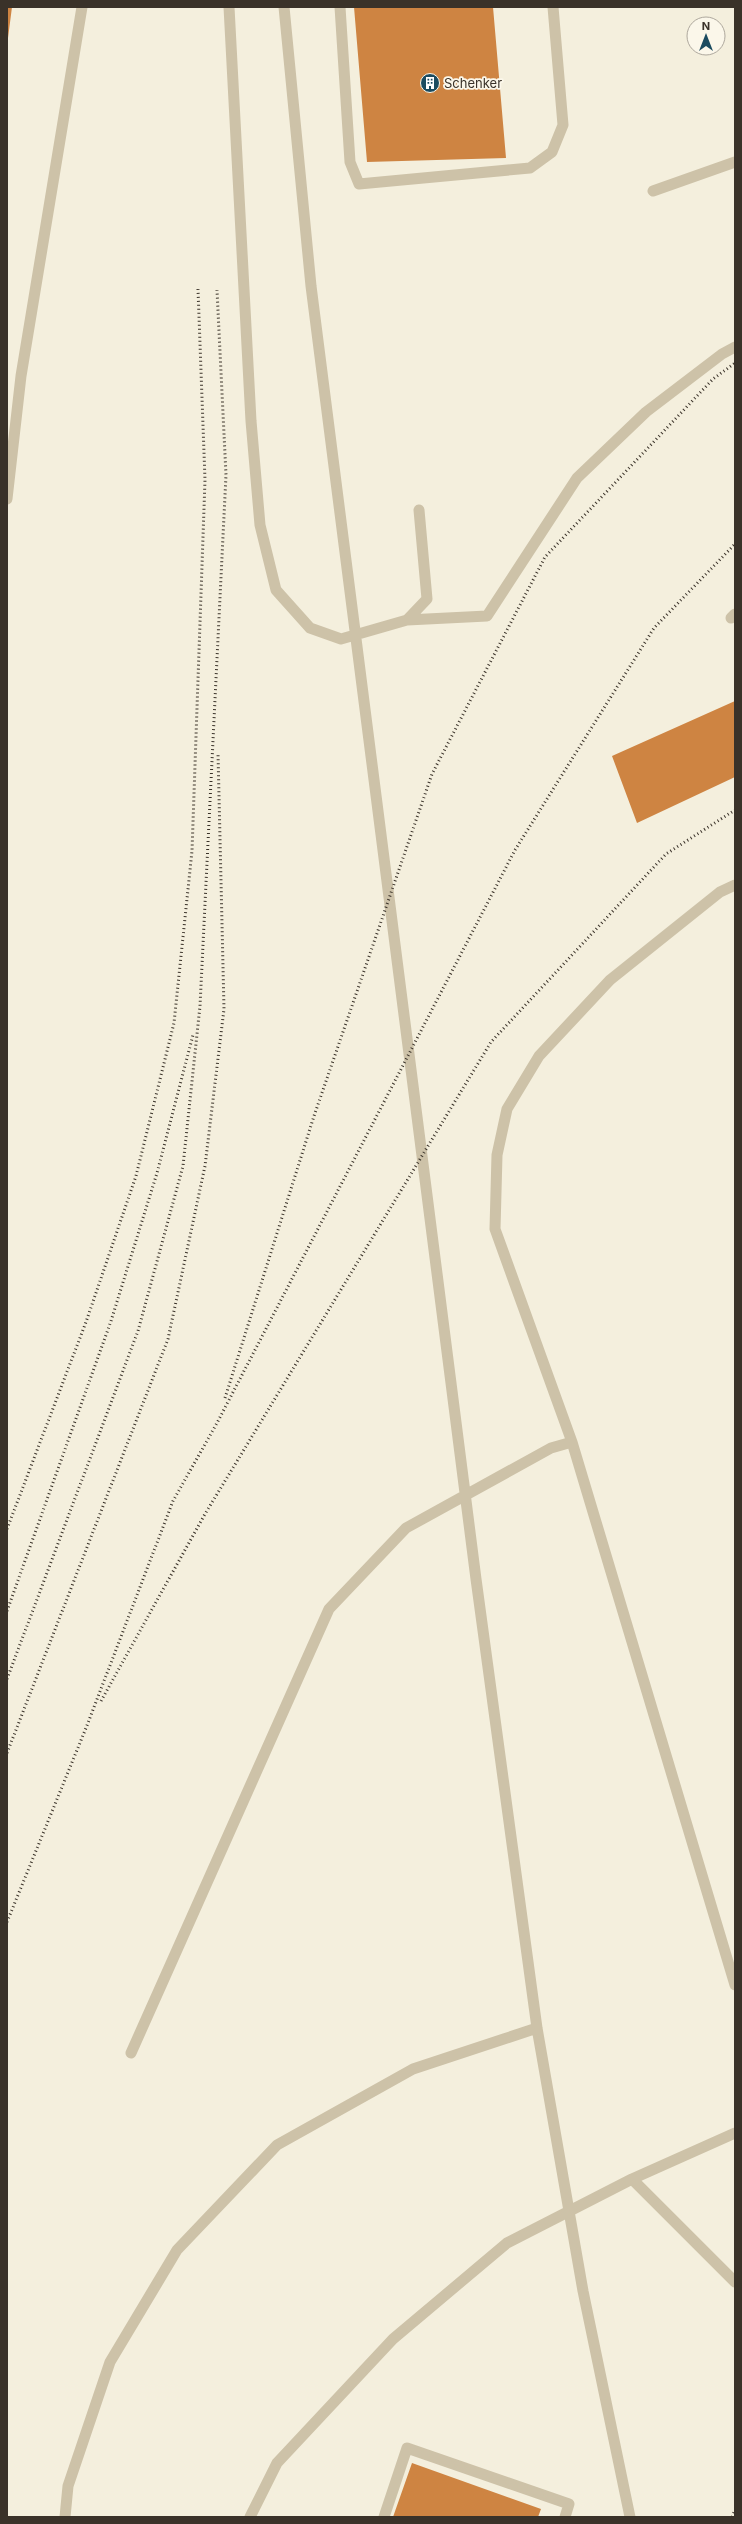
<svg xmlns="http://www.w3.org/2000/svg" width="742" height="2524" font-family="Inter,sans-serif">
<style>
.building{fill:#ce8442}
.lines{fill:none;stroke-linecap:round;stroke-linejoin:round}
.service{stroke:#cdc2a8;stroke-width:11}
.rail{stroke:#3a3229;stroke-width:3;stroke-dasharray:1 3;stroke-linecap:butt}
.labels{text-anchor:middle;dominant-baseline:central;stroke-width:3.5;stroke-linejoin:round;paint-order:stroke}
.poi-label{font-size:13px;fill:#3a3229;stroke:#fbf7ea;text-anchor:start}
</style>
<rect width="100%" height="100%" fill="#f4efdd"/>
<path class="building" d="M 7,7 L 12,7 L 8,38 L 7,38 Z
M 354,7 L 493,7 L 506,158 L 367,162 Z
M 735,701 L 735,777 L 637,823 L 612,756 Z
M 412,2463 L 541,2509 L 538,2517 L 393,2517 Z"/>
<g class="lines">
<path class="service" d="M 229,7 L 251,421 L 260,525 L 276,590 L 310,628 L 341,639 L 407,620 L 427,599 L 419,510
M 284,7 L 311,286 L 476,1579 L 537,2028 L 583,2291 L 630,2517
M 340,7 L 350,162 L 359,184 L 530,168 L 552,152 L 563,125 L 553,7
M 653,191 L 735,162
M 7,499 L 21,376 L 82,7
M 731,618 L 735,614
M 407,620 L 487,616 L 577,478 L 646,412 L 722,354 L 735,347
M 572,1442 L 495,1229 L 497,1155 L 507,1109 L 539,1056 L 610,980 L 720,892 L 735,885
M 131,2053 L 329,1609 L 406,1528 L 551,1448 L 572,1442 L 735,1985
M 632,2179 L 735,2282
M 65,2517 L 68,2486 L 110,2362 L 177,2250 L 277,2145 L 413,2069 L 537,2028
M 250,2517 L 277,2463 L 393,2339 L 507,2243 L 632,2179 L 735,2133
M 384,2517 L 407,2448 L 569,2504 L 565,2517"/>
<path class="rail" d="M 225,1398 L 314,1116 L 432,774 L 545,557 L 713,379 L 735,363
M 7,1529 L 86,1322 L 136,1176 L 174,1023 L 192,851 L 205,480 L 198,289
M 7,1611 L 111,1321 L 157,1173 L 193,1035
M 7,1679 L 138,1331 L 183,1166 L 200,1006 L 226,475 L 217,290
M 101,1701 L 205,1514 L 491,1042 L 666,854 L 735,810
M 7,1753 L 168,1339 L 205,1166 L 224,1009 L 218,753
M 7,1922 L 86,1728 L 173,1501 L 217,1423 L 515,850 L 654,628 L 735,544
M 732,2517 L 735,2510"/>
</g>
<defs>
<g id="building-disc" transform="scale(1)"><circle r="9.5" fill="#1b4b5f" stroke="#fbf7ea"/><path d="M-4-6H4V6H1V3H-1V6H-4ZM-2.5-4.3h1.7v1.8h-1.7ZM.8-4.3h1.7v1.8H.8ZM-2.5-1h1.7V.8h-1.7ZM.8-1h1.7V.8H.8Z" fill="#fff"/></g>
</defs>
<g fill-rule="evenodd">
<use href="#building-disc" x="430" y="83"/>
</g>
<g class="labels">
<g class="poi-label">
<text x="444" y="83">Schenker</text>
</g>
</g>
<rect width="742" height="2524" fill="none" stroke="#3a3229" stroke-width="16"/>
<g transform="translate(706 36)"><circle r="19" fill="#fbf7ea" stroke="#aea89d"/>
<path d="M0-3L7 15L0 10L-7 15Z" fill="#1b4b5f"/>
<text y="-6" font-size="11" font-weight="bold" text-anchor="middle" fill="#3a3229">N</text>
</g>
</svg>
